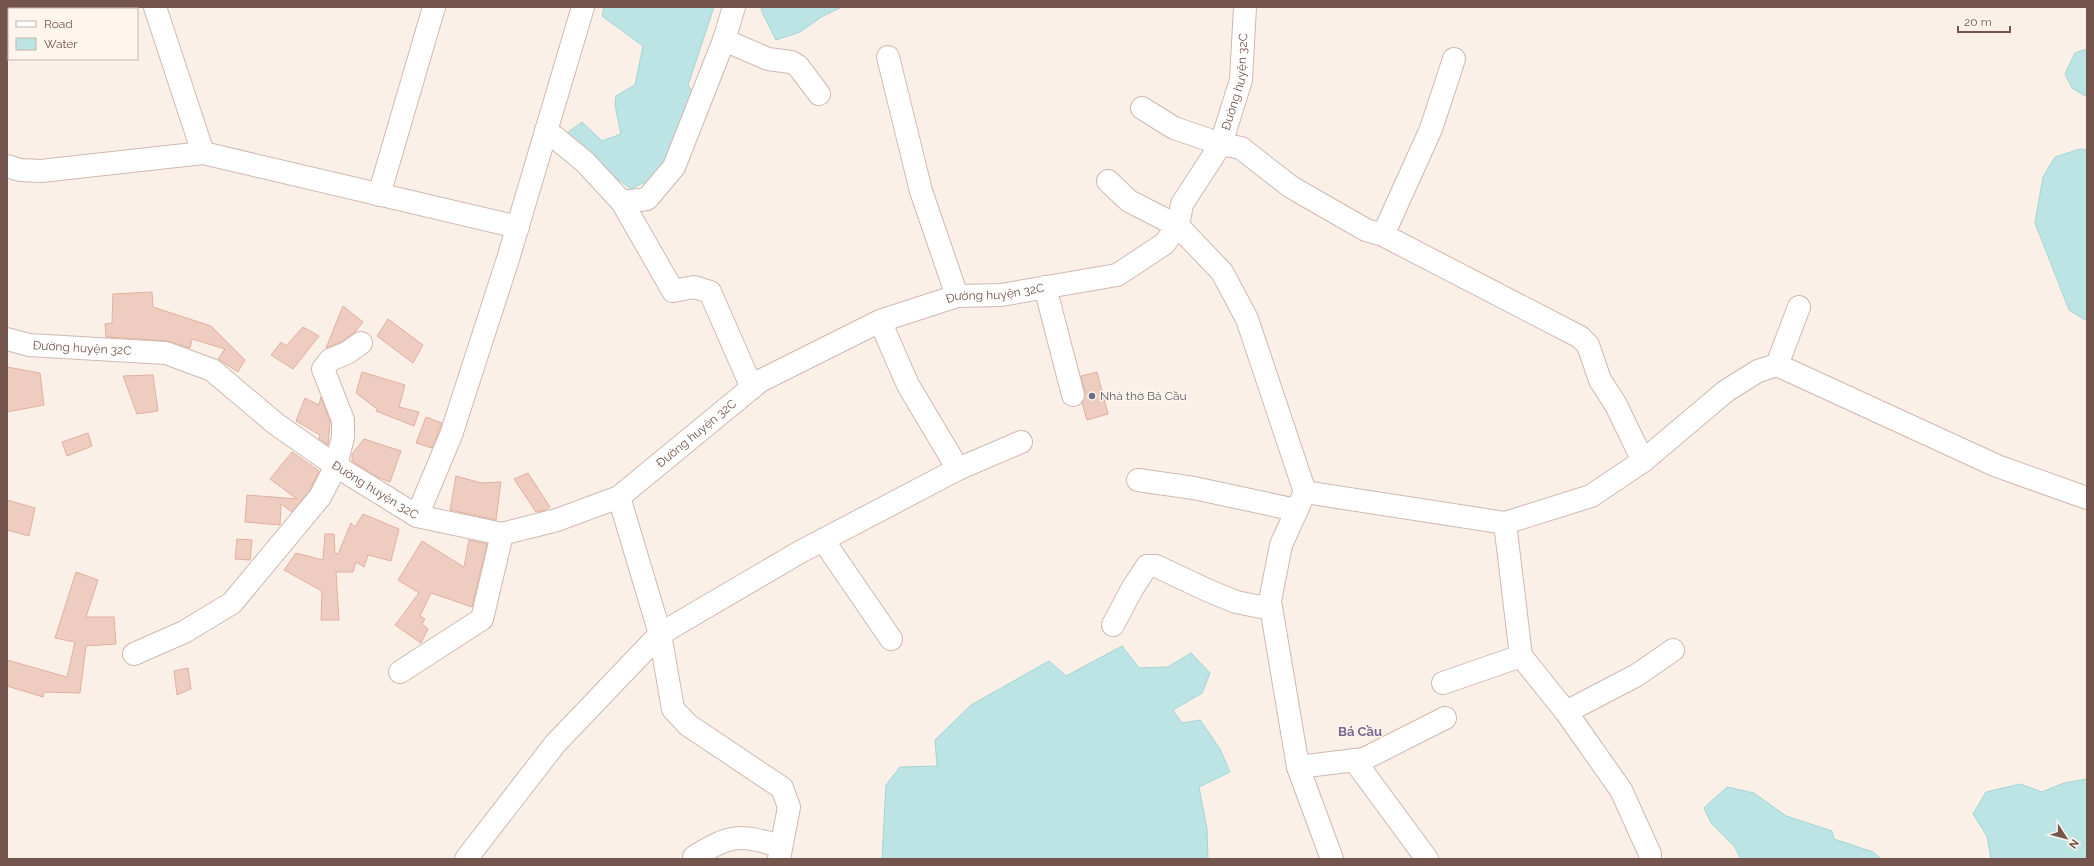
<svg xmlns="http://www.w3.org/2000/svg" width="2094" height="866" font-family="Raleway,sans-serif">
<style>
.water{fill:#bce4e4;stroke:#a3d5d5}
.building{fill:#efccc0;stroke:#e1b0a1}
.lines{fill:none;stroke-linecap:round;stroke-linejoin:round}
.minor-casing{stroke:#cfb9b1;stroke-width:24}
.minor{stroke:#fff;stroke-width:22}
.worship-dot{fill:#6b7280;stroke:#fef5ed;stroke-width:1.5}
.labels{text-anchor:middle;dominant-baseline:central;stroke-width:3;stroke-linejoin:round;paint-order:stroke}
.street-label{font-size:12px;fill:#74554d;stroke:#fef5ed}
.worship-label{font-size:12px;fill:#5b616d;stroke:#fef5ed;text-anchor:start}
.neighbourhood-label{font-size:13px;font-weight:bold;fill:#7a6490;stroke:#fef5ed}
</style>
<rect width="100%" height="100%" fill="#fbf0e7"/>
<path class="water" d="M 604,7 L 714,7 L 688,85 L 696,97 L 685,135 L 649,180 L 631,189 L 579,150 L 567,133 L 582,122 L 602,141 L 621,134 L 615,105 L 616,96 L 635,85 L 643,46 L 602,16 Z
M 762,7 L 842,7 L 823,16 L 800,32 L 776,40 L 761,10 Z
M 2087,49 L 2087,97 L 2072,88 L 2065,74 L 2075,53 Z
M 2080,149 L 2087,150 L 2087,321 L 2069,310 L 2035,223 L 2043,177 L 2055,157 Z
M 1122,646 L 1139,668 L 1168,667 L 1191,653 L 1210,673 L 1202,693 L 1173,710 L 1182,723 L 1200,720 L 1220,749 L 1230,772 L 1199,787 L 1207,829 L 1208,859 L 882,859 L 886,785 L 900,767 L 937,766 L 935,740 L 971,705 L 1049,661 L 1066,676 Z
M 2087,779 L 2087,859 L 1991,859 L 1987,836 L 1973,814 L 1986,792 L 2020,784 L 2042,792 L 2064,783 Z
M 1727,787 L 1754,793 L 1786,816 L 1832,831 L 1834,839 L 1873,852 L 1881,859 L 1741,859 L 1734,846 L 1711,823 L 1704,808 Z"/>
<path class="building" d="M 152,292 L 153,307 L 211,326 L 245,360 L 238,372 L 218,359 L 225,349 L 192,339 L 190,348 L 167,341 L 106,337 L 105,324 L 112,323 L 113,294 Z
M 343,306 L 363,322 L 355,332 L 341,342 L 326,348 Z
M 388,319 L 423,345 L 413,363 L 377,336 Z
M 303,327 L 319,336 L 293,369 L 271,355 L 281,342 L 286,346 Z
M 7,367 L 40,373 L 44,405 L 7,412 Z
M 362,372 L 405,385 L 399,407 L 419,412 L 414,426 L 376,411 L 377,409 L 356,393 Z
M 1097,372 L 1108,414 L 1087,420 L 1082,403 L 1085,392 L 1081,376 Z
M 153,375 L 158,411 L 137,414 L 123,376 Z
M 321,397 L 330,422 L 328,445 L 319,439 L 320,435 L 296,421 L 305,398 L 319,405 Z
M 426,417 L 442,423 L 432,448 L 416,443 Z
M 88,433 L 92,446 L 67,456 L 62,442 Z
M 364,439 L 401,451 L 390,482 L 377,477 L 352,461 L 352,454 Z
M 292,452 L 319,471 L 310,490 L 292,512 L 281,504 L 280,525 L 245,522 L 247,495 L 297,499 L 270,479 Z
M 528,473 L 550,507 L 545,510 L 536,512 L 514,479 Z
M 456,476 L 481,483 L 501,482 L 496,520 L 450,510 Z
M 7,500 L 35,508 L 29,536 L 7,530 Z
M 363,514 L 399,529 L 391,561 L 368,555 L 364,567 L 356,562 L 353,572 L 336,572 L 339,620 L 321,620 L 322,591 L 284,570 L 296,553 L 323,560 L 325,534 L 334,534 L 335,553 L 338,554 L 351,523 L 355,527 Z
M 237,539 L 252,540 L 250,560 L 235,559 Z
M 469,540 L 487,544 L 472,607 L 431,593 L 420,616 L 425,619 L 422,624 L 428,629 L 421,643 L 395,625 L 419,593 L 398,580 L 422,541 L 464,567 Z
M 76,572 L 98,580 L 86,617 L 114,617 L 116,644 L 86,646 L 80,693 L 44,692 L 43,697 L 7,686 L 7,660 L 67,677 L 75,642 L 55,638 Z
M 188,668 L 191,689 L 177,695 L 174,671 Z"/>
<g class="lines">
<g class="minor-casing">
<g id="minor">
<path d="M 155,7 L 203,153"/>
<path d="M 724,40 L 768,59 L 791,62 L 798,66 L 819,94"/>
<path d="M 888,57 L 921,191 L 957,296"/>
<path d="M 1142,108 L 1174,128 L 1221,144 L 1241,148 L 1291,187 L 1366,230 L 1383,235 L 1580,337 L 1588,345 L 1600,380 L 1616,405 L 1643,461"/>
<path d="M 546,130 L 585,162 L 622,202 L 647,199 L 674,167 L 724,40 L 734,7"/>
<path d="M 7,166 L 20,170 L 41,171 L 203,153 L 518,227"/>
<path d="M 1108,181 L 1129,201 L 1178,226 L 1222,272 L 1247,319 L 1305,492 L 1281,545 L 1270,601 L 1298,767 L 1332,859"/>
<path d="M 379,195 L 434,7"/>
<path d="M 622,202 L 673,291 L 694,287 L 710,292 L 752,388"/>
<path d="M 1383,235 L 1431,129 L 1454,59"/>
<path d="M 1045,287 L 1073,395"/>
<path d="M 880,321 L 908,385 L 958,469"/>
<path id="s1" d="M 7,339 L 29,345 L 166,353 L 212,370 L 276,424 L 336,466 L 417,516 L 502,534 L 557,520 L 619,497 L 760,381 L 880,321 L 957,296 L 1001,295 L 1117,275 L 1164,244 L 1178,226 L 1182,204 L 1221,144 L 1241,80 L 1245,7"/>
<path d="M 1777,365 L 1799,307"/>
<path d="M 1138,480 L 1194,488 L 1296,510"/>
<path d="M 1305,492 L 1505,523 L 1591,496 L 1643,461 L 1726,391 L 1758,371 L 1777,365 L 1997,466 L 2087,498"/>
<path d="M 619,497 L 660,634 L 673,709 L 688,725 L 782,788 L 789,807 L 779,859"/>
<path d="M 417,516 L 451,435 L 508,259 L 583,7"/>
<path d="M 1505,523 L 1521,656 L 1566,712 L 1621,790 L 1650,854 L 1650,859"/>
<path d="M 823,540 L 891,639"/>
<path d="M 1113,625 L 1132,589 L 1147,566 L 1156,566 L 1207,590 L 1236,602 L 1271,609"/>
<path d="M 134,654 L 184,632 L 232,603 L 320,497 L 336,466 L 343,437 L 343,420 L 323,369 L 330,360 L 347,353 L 361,343"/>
<path d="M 400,672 L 482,619 L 502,534"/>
<path d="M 1443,683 L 1521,656"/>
<path d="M 1566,712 L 1637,675 L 1673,650"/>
<path d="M 1354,760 L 1427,859"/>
<path d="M 1298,767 L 1364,759 L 1445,718"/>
<path d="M 694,857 C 731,834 739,834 780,846"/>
<path d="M 466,859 L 555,744 L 660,634 L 800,552 L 958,469 L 1021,442"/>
</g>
</g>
<use href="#minor" class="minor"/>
</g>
<circle class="worship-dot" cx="1092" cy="396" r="4"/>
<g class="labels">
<g class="street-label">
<text stroke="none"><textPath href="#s1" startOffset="1468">Đường huyện 32C</textPath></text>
<text stroke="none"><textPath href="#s1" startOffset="1107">Đường huyện 32C</textPath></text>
<text stroke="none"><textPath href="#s1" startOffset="76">Đường huyện 32C</textPath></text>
<text stroke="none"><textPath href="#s1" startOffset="771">Đường huyện 32C</textPath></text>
<text stroke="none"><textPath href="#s1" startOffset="412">Đường huyện 32C</textPath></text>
</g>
<g class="worship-label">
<text x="1100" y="396">Nhà thờ Bá Cầu</text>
</g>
<g class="neighbourhood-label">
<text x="1360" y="731">Bá Cầu</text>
</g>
</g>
<rect width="2094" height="866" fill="none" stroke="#74554d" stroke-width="16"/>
<rect x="8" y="8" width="130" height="52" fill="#fef5ed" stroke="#c7b5ad"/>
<rect x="16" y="21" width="20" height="6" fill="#ffffff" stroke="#c7b5ad"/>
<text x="44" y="28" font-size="12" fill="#74554d">Road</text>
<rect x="16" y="38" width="20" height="12" fill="#bce4e4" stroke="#c7b5ad"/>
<text x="44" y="48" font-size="12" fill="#74554d">Water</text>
<g transform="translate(2066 838) rotate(126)" stroke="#fef5ed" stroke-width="3" paint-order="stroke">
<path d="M0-3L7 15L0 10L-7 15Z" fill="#74554d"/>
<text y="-6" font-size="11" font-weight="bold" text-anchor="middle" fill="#74554d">N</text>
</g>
<path d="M1958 26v6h52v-6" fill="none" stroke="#74554d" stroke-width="2"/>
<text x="1964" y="26" font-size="12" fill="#74554d" stroke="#fef5ed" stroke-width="3" paint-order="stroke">20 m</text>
</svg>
